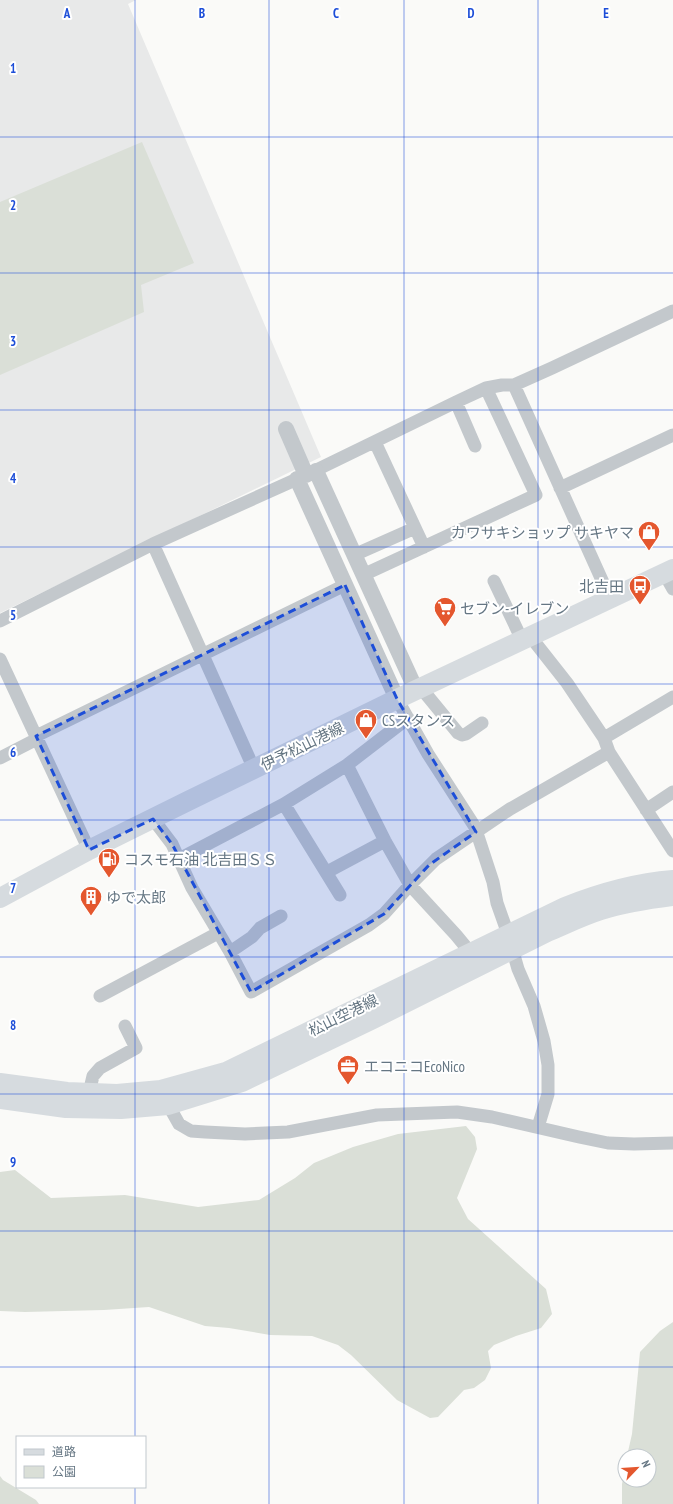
<svg xmlns="http://www.w3.org/2000/svg" width="673" height="1504" font-family="'PT Sans Narrow','Noto Sans JP',sans-serif">
<style>
.built{fill:#e8e9e9}
.green{fill:#dadfd7}
.lines{fill:none;stroke-linecap:round;stroke-linejoin:round}
.minor{stroke:#c3c8cc;stroke-width:13}
.tertiary{stroke:#c3c8cc;stroke-width:16}
.primary{stroke:#d6dbdf;stroke-width:20}
.marked{fill:#1d4ed8;fill-opacity:0.2;stroke:#1d4ed8;stroke-width:3;stroke-dasharray:8 5;stroke-linejoin:round}
.grid{fill:none;stroke:#1d4ed8;stroke-width:1;stroke-opacity:0.55}
.labels{text-anchor:middle;dominant-baseline:central;stroke-width:4;stroke-linejoin:round;paint-order:stroke}
.poi-label{font-size:15px;fill:#657683;stroke:#fff;text-anchor:start}
.street-label{font-size:15px;fill:#657683;stroke:#fff}
.grid-label{font-size:13px;text-anchor:middle;font-weight:bold;fill:#1d4ed8;stroke:#fff;stroke-width:4;stroke-linejoin:round;paint-order:stroke}
</style>
<rect width="100%" height="100%" fill="#fafaf8"/>
<path class="built" d="M 0,0 L 136,0 L 128,4 L 321,457 L 0,613 Z"/>
<path class="green" d="M 142,142 L 194,263 L 141,285 L 144,312 L 0,375 L 0,202 Z
M 466,1126 L 475,1137 L 477,1149 L 457,1198 L 468,1219 L 546,1289 L 552,1314 L 541,1328 L 516,1336 L 494,1345 L 488,1351 L 491,1368 L 485,1380 L 474,1388 L 464,1390 L 438,1417 L 430,1418 L 397,1400 L 351,1355 L 338,1345 L 312,1336 L 270,1335 L 229,1328 L 205,1326 L 149,1307 L 104,1310 L 25,1312 L 0,1311 L 0,1172 L 15,1170 L 51,1198 L 125,1195 L 198,1207 L 259,1200 L 295,1178 L 314,1163 L 353,1147 L 398,1134 Z
M 673,1322 L 673,1504 L 622,1504 L 622,1484 L 625,1469 L 625,1480 L 649,1480 L 649,1456 L 627,1456 L 632,1434 L 640,1352 L 660,1331 Z
M 0,1476 L 3,1480 L 36,1500 L 39,1504 L 0,1504 Z"/>
<g class="lines">
<path class="minor" d="M 514,385 L 610,598
M 456,402 L 475,446
M 375,442 L 424,547
M 560,488 L 673,435
M 153,544 L 254,769
M 354,555 L 415,528
M 664,573 L 673,589
M 363,575 L 536,495 L 486,388
M 494,581 L 522,640
M 0,621 L 153,544 L 306,475 L 456,402 L 486,388 L 502,385 L 514,385 L 552,368 L 673,311
M 530,636 L 567,683 L 604,738 L 609,752 L 673,851
M 0,659 L 89,850
M 421,688 L 458,733 L 462,735 L 466,734 L 482,723
M 397,699 L 428,754 L 475,827 L 493,882 L 497,903 L 508,934 L 518,969 L 534,1006 L 544,1041 L 548,1065 L 548,1094 L 538,1127
M 36,736 L 345,585
M 604,738 L 673,697
M 0,758 L 37,739
M 347,765 L 385,841 L 410,885 L 456,935 L 470,952
M 284,804 L 340,895
M 646,810 L 673,792
M 153,819 L 172,844 L 192,888 L 230,952 L 251,992 L 369,925 L 384,914 L 410,885 L 436,859 L 510,809 L 609,752
M 179,859 L 284,804 L 347,765 L 408,718
M 327,872 L 385,841
M 230,952 L 252,937 L 260,928 L 281,916
M 100,996 L 218,933
M 89,1093 L 93,1076 L 100,1068 L 136,1048 L 125,1026
M 165,1099 L 179,1124 L 191,1131 L 205,1132 L 245,1134 L 288,1132 L 377,1115 L 457,1112 L 492,1117 L 579,1137 L 608,1143 L 634,1144 L 673,1143"/>
<path class="tertiary" d="M 286,429 L 306,475
M 316,471 L 416,690
M 297,479 L 397,699"/>
<path class="primary" d="M 0,898 L 89,850 L 188,801 L 397,699 L 673,569
M 0,1083 L 67,1092 L 117,1094 L 161,1090 L 226,1072 L 565,907 C 600,893 635,883 673,880
M 0,1099 L 66,1108 L 121,1109 L 168,1105 L 242,1082 L 373,1019 L 547,932 C 564,925 582,916 601,910 C 624,903 649,899 673,896"/>
</g>
<path class="marked" d="M 345,585 L 397,699 L 476,832 L 429,865 L 384,914 L 251,992 L 172,844 L 153,819 L 89,850 L 36,736 Z"/>
<path class="grid" d="M 135,0 L 135,1437M 269,0 L 269,1504M 404,0 L 404,1504M 538,0 L 538,1504M 0,137 L 673,137M 0,273 L 673,273M 0,410 L 673,410M 0,547 L 673,547M 0,684 L 673,684M 0,820 L 673,820M 0,957 L 673,957M 0,1094 L 673,1094M 0,1231 L 673,1231M 0,1367 L 673,1367M 135,1487 L 135,1504"/>
<defs>
<g id="shop-pin" transform="scale(1.15)"><path d="M0 17L-7.5 6A9.5 9.5 0 1 1 7.5 6Z" fill="#e4572e" stroke="#fff"/><path d="M-5-2.5h2.3a2.7 3.5 0 0 1 5.4 0H5L5.5 6h-11ZM-1.5-2.5h3a1.5 2.3 0 0 0-3 0Z" fill="#fff"/></g>
<g id="bus-pin" transform="scale(1.15)"><path d="M0 17L-7.5 6A9.5 9.5 0 1 1 7.5 6Z" fill="#e4572e" stroke="#fff"/><path d="M-5-6H5V4H4V6H2V4H-2V6H-4V4H-5ZM-3.5-4V0h7V-4ZM-3.5 1.2v1.5H-2V1.2ZM2 1.2v1.5H3.5V1.2Z" fill="#fff"/></g>
<g id="supermarket-pin" transform="scale(1.15)"><path d="M0 17L-7.5 6A9.5 9.5 0 1 1 7.5 6Z" fill="#e4572e" stroke="#fff"/><path d="M-6-5.5h2.5l.6 2H6L4.5 2H-2.5L-4.4-4H-6ZM-1.5 3.2a1.3 1.3 0 1 0 .1 0ZM3 3.2a1.3 1.3 0 1 0 .1 0Z" fill="#fff"/></g>
<g id="fuel-pin" transform="scale(1.15)"><path d="M0 17L-7.5 6A9.5 9.5 0 1 1 7.5 6Z" fill="#e4572e" stroke="#fff"/><path d="M-5.5-6h7V0h2V4h1.3V-2.5L3-4.5l.8-.8L6-3V5H2.5V1h-1V6h-7ZM-4.2-4.7v3.2H.2V-4.7Z" fill="#fff"/></g>
<g id="building-pin" transform="scale(1.15)"><path d="M0 17L-7.5 6A9.5 9.5 0 1 1 7.5 6Z" fill="#e4572e" stroke="#fff"/><path d="M-4-6H4V6H1V3H-1V6H-4ZM-2.5-4.3h1.7v1.8h-1.7ZM.8-4.3h1.7v1.8H.8ZM-2.5-1h1.7V.8h-1.7ZM.8-1h1.7V.8H.8Z" fill="#fff"/></g>
<g id="office-pin" transform="scale(1.15)"><path d="M0 17L-7.5 6A9.5 9.5 0 1 1 7.5 6Z" fill="#e4572e" stroke="#fff"/><path d="M-6-3h4V-5.5h4V-3h4V5H-6ZM-1-4.5V-3h2v-1.5ZM-6 0V1H6V0Z" fill="#fff"/></g>
</defs>
<g fill-rule="evenodd">
<use href="#shop-pin" x="649" y="532"/>
<use href="#bus-pin" x="640" y="586"/>
<use href="#supermarket-pin" x="445" y="608"/>
<use href="#shop-pin" x="366" y="720"/>
<use href="#fuel-pin" x="109" y="859"/>
<use href="#building-pin" x="91" y="897"/>
<use href="#office-pin" x="348" y="1066"/>
</g>
<g class="labels">
<g class="poi-label">
<text x="634" y="532" text-anchor="end">カワサキショップ サキヤマ</text>
<text x="624" y="586" text-anchor="end">北吉田</text>
<text x="460" y="608">セブン-イレブン</text>
<text x="382" y="720">CSスタンス</text>
<text x="124" y="859">コスモ石油 北吉田ＳＳ</text>
<text x="106" y="897">ゆで太郎</text>
<text x="364" y="1066">エコニコEcoNico</text>
</g>
<g class="street-label">
<text transform="translate(302 746) rotate(-26)">伊予松山港線</text>
<text transform="translate(343 1015) rotate(-26)">松山空港線</text>
</g>
</g>
<g class="grid-label">
<text x="67" y="18">A</text>
<text x="202" y="18">B</text>
<text x="336" y="18">C</text>
<text x="471" y="18">D</text>
<text x="606" y="18">E</text>
<text x="13" y="73">1</text>
<text x="13" y="210">2</text>
<text x="13" y="346">3</text>
<text x="13" y="483">4</text>
<text x="13" y="620">5</text>
<text x="13" y="757">6</text>
<text x="13" y="893">7</text>
<text x="13" y="1030">8</text>
<text x="13" y="1167">9</text>
</g>
<rect x="16" y="1436" width="130" height="52" fill="#ffffff" stroke="#c1c8cd"/>
<rect x="24" y="1449" width="20" height="6" fill="#d6dbdf" stroke="#c1c8cd"/>
<text x="52" y="1456" font-size="12" fill="#657683">道路</text>
<rect x="24" y="1466" width="20" height="12" fill="#dadfd7" stroke="#c1c8cd"/>
<text x="52" y="1476" font-size="12" fill="#657683">公園</text>
<g transform="translate(637 1468) rotate(65)"><circle r="19" fill="#ffffff" stroke="#c1c8cd"/>
<path d="M0-3L7 15L0 10L-7 15Z" fill="#e4572e"/>
<text y="-6" font-size="11" font-weight="bold" text-anchor="middle" fill="#657683">N</text>
</g>
</svg>
